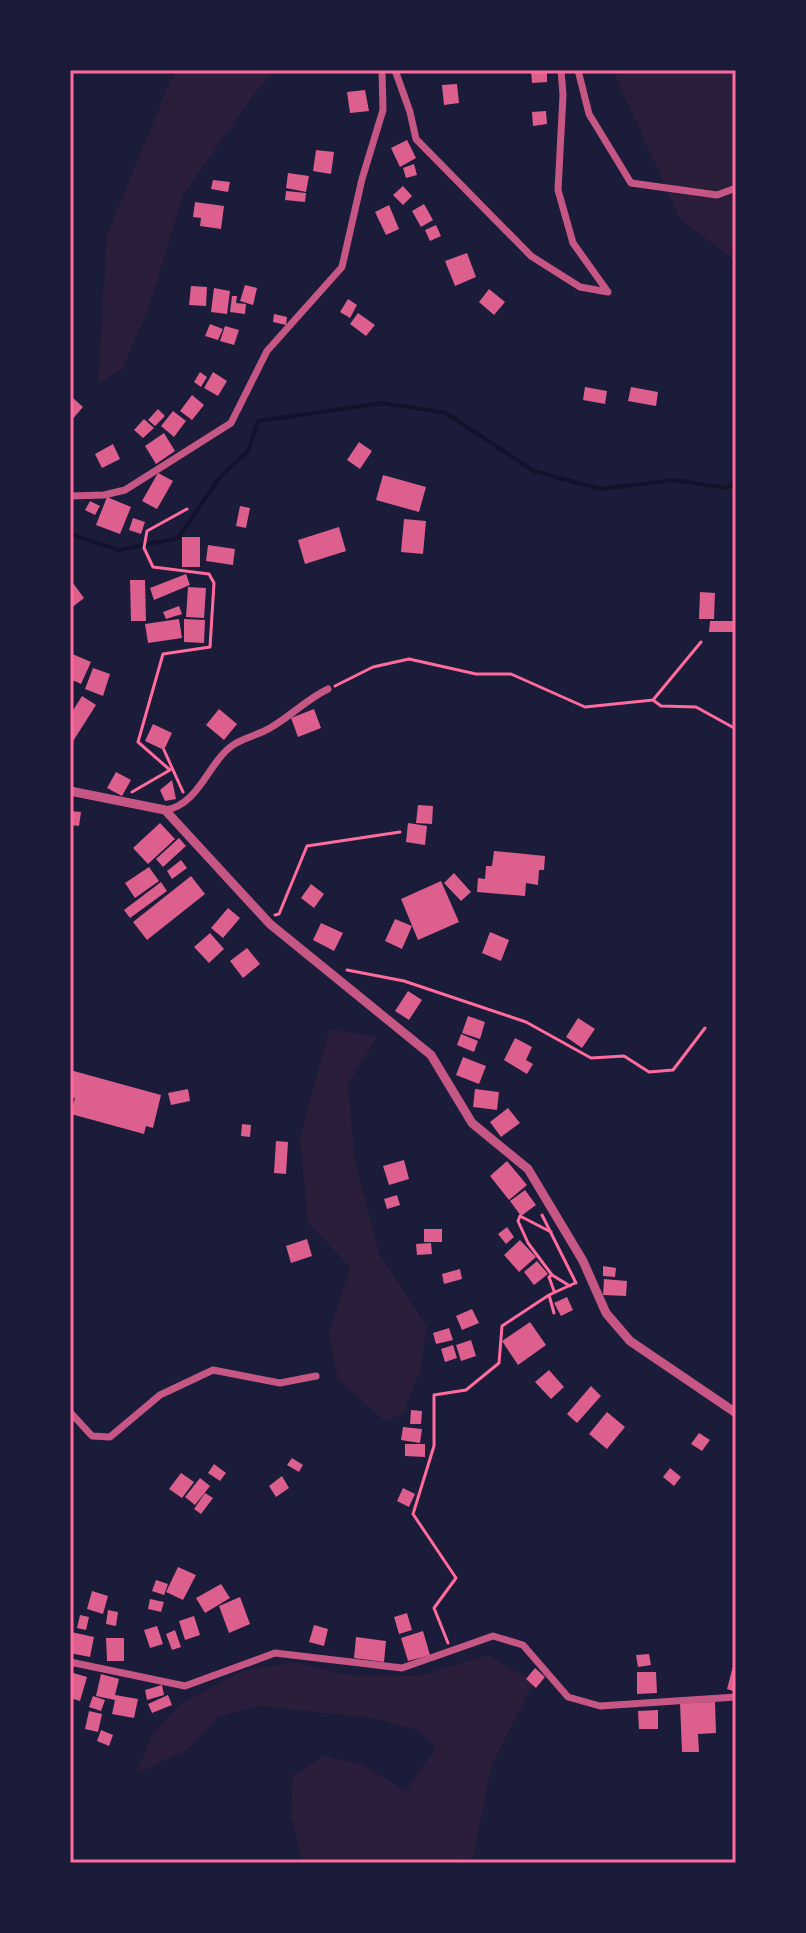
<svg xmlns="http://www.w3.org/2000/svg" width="806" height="1933" font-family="'Alegreya Sans',sans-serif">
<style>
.green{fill:#2a1e3b}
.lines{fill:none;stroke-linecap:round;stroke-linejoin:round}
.stream{stroke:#12122b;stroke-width:4}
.building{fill:#dd5f8e}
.path{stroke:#ff6b9d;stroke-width:3}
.minor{stroke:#c65784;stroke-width:7}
.tertiary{stroke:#c65784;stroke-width:9}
.neatline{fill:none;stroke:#ff6b9d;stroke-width:3}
</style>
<rect width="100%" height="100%" fill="#1b1b3a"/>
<path class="green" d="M 175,70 L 275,70 L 251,98 L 183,195 L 149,307 L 122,369 L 98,384 L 107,234 Z
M 613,70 L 736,70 L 736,261 L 680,219 Z
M 329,1030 L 377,1036 L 348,1085 L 355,1162 L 379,1253 L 427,1327 L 420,1371 L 402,1414 L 385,1421 L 337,1378 L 329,1334 L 350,1267 L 308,1223 L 300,1139 Z
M 488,1655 L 534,1682 L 492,1764 L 473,1858 L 432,1863 L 303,1863 L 291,1816 L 293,1775 L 325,1756 L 363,1765 L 406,1791 L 436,1747 L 417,1730 L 372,1718 L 259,1706 L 218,1717 L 187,1750 L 137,1773 L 153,1733 L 183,1702 L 242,1671 L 295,1662 L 348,1675 L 419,1676 Z"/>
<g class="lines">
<path class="stream" d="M 70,534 L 119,550 L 178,538 L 221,476 L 248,451 L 258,421 L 383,403 L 446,413 L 534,471 L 600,489 L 674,480 L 727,488 L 736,482"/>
</g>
<path class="building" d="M 531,70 L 547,70 L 547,82 L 532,83 Z
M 457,84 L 459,103 L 444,105 L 442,85 Z
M 365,90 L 369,111 L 350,113 L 347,92 Z
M 546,111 L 547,124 L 533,126 L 532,112 Z
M 407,140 L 416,158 L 400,167 L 391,148 Z
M 316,150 L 334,152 L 331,174 L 313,171 Z
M 414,164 L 417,175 L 406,178 L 403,168 Z
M 288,173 L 309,176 L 306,192 L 286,188 Z
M 213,180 L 230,182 L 228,192 L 211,189 Z
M 403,186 L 412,196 L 403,205 L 393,195 Z
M 286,191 L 306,193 L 305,202 L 285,200 Z
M 195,202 L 224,206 L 221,229 L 200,226 L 201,218 L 193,217 Z
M 424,204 L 433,220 L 421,227 L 412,211 Z
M 389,205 L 399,229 L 386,235 L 375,212 Z
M 436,225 L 441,236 L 430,241 L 425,230 Z
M 467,253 L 476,277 L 455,286 L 445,261 Z
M 245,285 L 257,288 L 253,305 L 240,301 Z
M 191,286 L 207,287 L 206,306 L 189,305 Z
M 214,288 L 230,291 L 227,314 L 211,312 Z
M 489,289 L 505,302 L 494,315 L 479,302 Z
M 232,296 L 237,296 L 236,303 L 246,304 L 245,314 L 230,312 Z
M 348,299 L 357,305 L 350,318 L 340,312 Z
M 358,313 L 375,325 L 366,336 L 350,324 Z
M 274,314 L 287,317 L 286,325 L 273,322 Z
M 210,324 L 223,329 L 218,340 L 205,336 Z
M 225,326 L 239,330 L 234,345 L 220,341 Z
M 200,372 L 207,377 L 201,387 L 194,382 Z
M 213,372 L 227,381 L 218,396 L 204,388 Z
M 585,387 L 607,391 L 605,404 L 583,400 Z
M 631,387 L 658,392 L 656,406 L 628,401 Z
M 192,395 L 204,405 L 192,420 L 180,411 Z
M 73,398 L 83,407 L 70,422 L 70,401 Z
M 158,409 L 165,416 L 155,426 L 148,420 Z
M 173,411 L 186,421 L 174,437 L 161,426 Z
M 144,419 L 154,428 L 143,438 L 134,430 Z
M 164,433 L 175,451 L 156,464 L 145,446 Z
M 359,442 L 372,451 L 360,469 L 347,460 Z
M 113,444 L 120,459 L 102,468 L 95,454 Z
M 158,473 L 173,481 L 157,509 L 142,501 Z
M 383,475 L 426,487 L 419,512 L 376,500 Z
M 107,497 L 131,507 L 120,534 L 96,525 Z
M 90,501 L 100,506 L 95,515 L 85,510 Z
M 240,506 L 250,508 L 246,528 L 236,526 Z
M 133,518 L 145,522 L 141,534 L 129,530 Z
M 404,519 L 426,521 L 423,554 L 401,552 Z
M 339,527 L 346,551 L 305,564 L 298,540 Z
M 182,537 L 200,537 L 200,567 L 182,567 Z
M 208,545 L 235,549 L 233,565 L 206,561 Z
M 186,574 L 190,585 L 154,600 L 150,588 Z
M 70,579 L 84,598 L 70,609 Z
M 130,580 L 145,580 L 146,621 L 131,621 Z
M 188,587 L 206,588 L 204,618 L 186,617 Z
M 700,592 L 715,593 L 714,619 L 699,619 Z
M 179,606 L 182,614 L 166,619 L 163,612 Z
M 179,619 L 182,638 L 148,643 L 145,624 Z
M 184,619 L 205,620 L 204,643 L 184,642 Z
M 710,621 L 735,621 L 735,632 L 709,632 Z
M 70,653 L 91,662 L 81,684 L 70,679 Z
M 93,668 L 110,674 L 103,696 L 85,689 Z
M 82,696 L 96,705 L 70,746 L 70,715 Z
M 219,709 L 237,724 L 224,740 L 206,725 Z
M 314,709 L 321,728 L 298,737 L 291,718 Z
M 153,724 L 172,733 L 164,750 L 145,741 Z
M 116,772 L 131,780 L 122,796 L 107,788 Z
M 172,780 L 176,799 L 165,801 L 160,790 Z
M 418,805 L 433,806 L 432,824 L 416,823 Z
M 70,811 L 81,812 L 79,826 L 70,825 Z
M 160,823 L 175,839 L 148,864 L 133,848 Z
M 408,823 L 427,826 L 425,845 L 406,842 Z
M 179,838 L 186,846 L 163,867 L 156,859 Z
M 494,851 L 545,856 L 544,870 L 539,870 L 538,885 L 526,883 L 525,896 L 477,892 L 478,878 L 485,879 L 486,866 L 492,866 Z
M 181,860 L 187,868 L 172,879 L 167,871 Z
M 149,867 L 159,881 L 135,898 L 125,883 Z
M 454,873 L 471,892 L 461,901 L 444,883 Z
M 191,876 L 205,894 L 147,940 L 133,922 Z
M 441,881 L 459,922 L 418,940 L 401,899 Z
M 161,882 L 167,891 L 130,918 L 124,910 Z
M 311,884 L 324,894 L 314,908 L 301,898 Z
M 228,908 L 240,918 L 223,938 L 211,928 Z
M 395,919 L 412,926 L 402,949 L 385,941 Z
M 321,923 L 343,933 L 334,951 L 313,940 Z
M 490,932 L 509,940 L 501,961 L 482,953 Z
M 210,933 L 224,949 L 209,963 L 194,947 Z
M 247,948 L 260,964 L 243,978 L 230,961 Z
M 408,991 L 422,1000 L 409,1020 L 395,1011 Z
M 468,1016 L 485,1022 L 480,1039 L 462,1033 Z
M 578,1018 L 595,1029 L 582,1048 L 566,1037 Z
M 461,1034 L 478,1041 L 474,1052 L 457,1045 Z
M 515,1038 L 532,1047 L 526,1060 L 533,1064 L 527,1074 L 504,1060 Z
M 463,1057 L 486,1066 L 479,1084 L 456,1075 Z
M 70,1070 L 161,1095 L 153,1128 L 146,1126 L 144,1134 L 71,1114 L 75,1098 L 70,1097 Z
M 188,1089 L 190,1101 L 171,1105 L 168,1093 Z
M 475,1089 L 499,1092 L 497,1110 L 473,1107 Z
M 508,1108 L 520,1123 L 501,1137 L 490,1122 Z
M 242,1124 L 251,1125 L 250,1137 L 241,1136 Z
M 276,1141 L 288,1142 L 286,1174 L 274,1173 Z
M 404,1160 L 409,1179 L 389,1185 L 383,1166 Z
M 507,1161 L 527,1185 L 509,1200 L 490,1176 Z
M 525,1190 L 536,1205 L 521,1216 L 510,1201 Z
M 397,1195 L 400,1205 L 387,1209 L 384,1199 Z
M 507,1227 L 514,1237 L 506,1244 L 498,1234 Z
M 424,1229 L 442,1229 L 442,1242 L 424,1242 Z
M 307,1239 L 312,1256 L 291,1263 L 286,1246 Z
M 520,1240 L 536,1257 L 519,1272 L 504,1255 Z
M 431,1243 L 432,1254 L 417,1255 L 416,1244 Z
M 537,1261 L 548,1274 L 534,1285 L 524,1272 Z
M 603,1266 L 616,1268 L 615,1277 L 603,1276 Z
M 460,1269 L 462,1279 L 444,1284 L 442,1274 Z
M 604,1279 L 627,1281 L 626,1296 L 603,1295 Z
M 567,1297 L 573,1310 L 561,1316 L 554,1303 Z
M 472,1309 L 479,1323 L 462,1330 L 456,1316 Z
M 530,1322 L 546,1345 L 518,1365 L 502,1341 Z
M 449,1328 L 453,1340 L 436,1344 L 433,1333 Z
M 471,1340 L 476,1356 L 461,1361 L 456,1345 Z
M 453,1345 L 457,1358 L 445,1362 L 441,1349 Z
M 549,1370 L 564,1387 L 551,1399 L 535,1382 Z
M 591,1386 L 601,1396 L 577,1423 L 567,1414 Z
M 411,1410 L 422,1411 L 421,1424 L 410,1424 Z
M 607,1412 L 625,1427 L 607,1449 L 589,1434 Z
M 403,1427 L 422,1429 L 420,1443 L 401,1440 Z
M 699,1433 L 710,1440 L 702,1451 L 691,1444 Z
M 405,1444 L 425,1444 L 425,1457 L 405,1456 Z
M 292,1458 L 303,1465 L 299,1472 L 287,1465 Z
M 214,1464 L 226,1473 L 220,1481 L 208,1473 Z
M 670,1468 L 681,1477 L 674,1486 L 663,1477 Z
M 181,1473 L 194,1482 L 182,1498 L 169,1489 Z
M 282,1476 L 289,1488 L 276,1497 L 269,1486 Z
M 200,1478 L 210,1486 L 195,1505 L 185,1497 Z
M 403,1488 L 415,1494 L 409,1507 L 397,1501 Z
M 205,1493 L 213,1498 L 201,1514 L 194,1509 Z
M 178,1567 L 196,1575 L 183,1600 L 166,1592 Z
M 156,1580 L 168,1584 L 164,1595 L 152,1591 Z
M 221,1584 L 230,1598 L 205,1613 L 196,1598 Z
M 92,1591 L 108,1596 L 103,1614 L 87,1609 Z
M 240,1597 L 250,1624 L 229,1633 L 219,1606 Z
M 150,1599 L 164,1602 L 161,1612 L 148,1609 Z
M 108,1610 L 118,1612 L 116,1626 L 106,1624 Z
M 407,1613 L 412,1630 L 399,1634 L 394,1617 Z
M 80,1615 L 89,1617 L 86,1630 L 77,1628 Z
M 194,1616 L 200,1635 L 185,1640 L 179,1621 Z
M 314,1625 L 328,1629 L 324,1646 L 309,1642 Z
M 157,1626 L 163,1644 L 150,1648 L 144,1630 Z
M 175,1630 L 181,1647 L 172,1650 L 166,1634 Z
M 423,1631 L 430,1655 L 408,1661 L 401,1638 Z
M 71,1632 L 94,1637 L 90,1657 L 70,1653 Z
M 356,1637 L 386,1641 L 384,1662 L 354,1658 Z
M 106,1638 L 124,1638 L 124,1661 L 107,1661 Z
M 649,1654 L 651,1665 L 638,1667 L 636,1655 Z
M 733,1666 L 736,1666 L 736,1692 L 727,1689 Z
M 535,1668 L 545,1677 L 536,1688 L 526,1679 Z
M 70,1672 L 87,1677 L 80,1701 L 70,1698 Z
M 637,1672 L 656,1672 L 657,1693 L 637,1694 Z
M 101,1674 L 119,1679 L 115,1695 L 138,1699 L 134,1718 L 112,1714 L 115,1700 L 96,1696 Z
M 162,1685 L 164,1695 L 147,1700 L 145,1690 Z
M 168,1695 L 172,1705 L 152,1713 L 148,1704 Z
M 93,1696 L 105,1700 L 101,1711 L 89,1707 Z
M 715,1702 L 716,1733 L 698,1734 L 699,1752 L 682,1752 L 680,1703 Z
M 658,1710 L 658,1729 L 639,1729 L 638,1711 Z
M 89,1711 L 102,1714 L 98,1732 L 85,1729 Z
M 101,1730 L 113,1735 L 109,1746 L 97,1741 Z"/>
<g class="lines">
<path class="path" d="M 335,686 L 373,667 L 409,659 L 476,674 L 511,674 L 585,707 L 653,700 L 701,642
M 653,700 L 661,706 L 696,707 L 736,729
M 164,750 L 183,792
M 132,792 L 170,770 L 138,742 L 163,654 L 210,647 L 214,583 L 209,574 L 153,567 L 144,548 L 147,531 L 187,509
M 275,915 L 279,914 L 307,846 L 400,832
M 347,970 L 404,981 L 526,1022 L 591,1058 L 624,1056 L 649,1072 L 673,1070 L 705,1028
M 542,1215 L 576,1283
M 551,1232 L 520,1216 L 518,1221 L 528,1243 L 552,1275
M 554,1291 L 549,1277 L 552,1275 L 570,1286
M 549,1295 L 575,1283
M 448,1643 L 434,1608 L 456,1578 L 413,1514 L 434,1446 L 434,1395 L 466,1390 L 499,1363 L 502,1326 L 549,1295 L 554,1313"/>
<path class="minor" d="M 395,70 L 410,112 L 416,139 L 531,256 L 580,287 L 608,292 L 573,243 L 558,190 L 563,95 L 561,70
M 578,70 L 589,114 L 631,183 L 717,195 L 736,188
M 70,496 L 104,495 L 125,490 L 231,423 L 267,351 L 342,267 L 362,179 L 383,110 L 382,70
M 165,810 C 191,807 203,779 218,760 C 235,737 249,740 270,728 C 291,716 307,699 328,689
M 70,1412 L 92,1436 L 110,1437 L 160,1395 L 213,1370 L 280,1383 L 316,1376
M 70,1662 L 185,1686 L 275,1653 L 402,1668 L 493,1636 L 523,1645 L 568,1697 L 600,1706 L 736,1697"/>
<path class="tertiary" d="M 70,791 L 165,810 L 270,924 L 431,1055 L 472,1123 L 528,1169 L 583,1261 L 606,1313 L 630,1341 L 736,1413"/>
</g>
<rect width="806" height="1933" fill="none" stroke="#1b1b3a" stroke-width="144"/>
<rect x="72" y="72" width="662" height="1789" class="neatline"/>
</svg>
